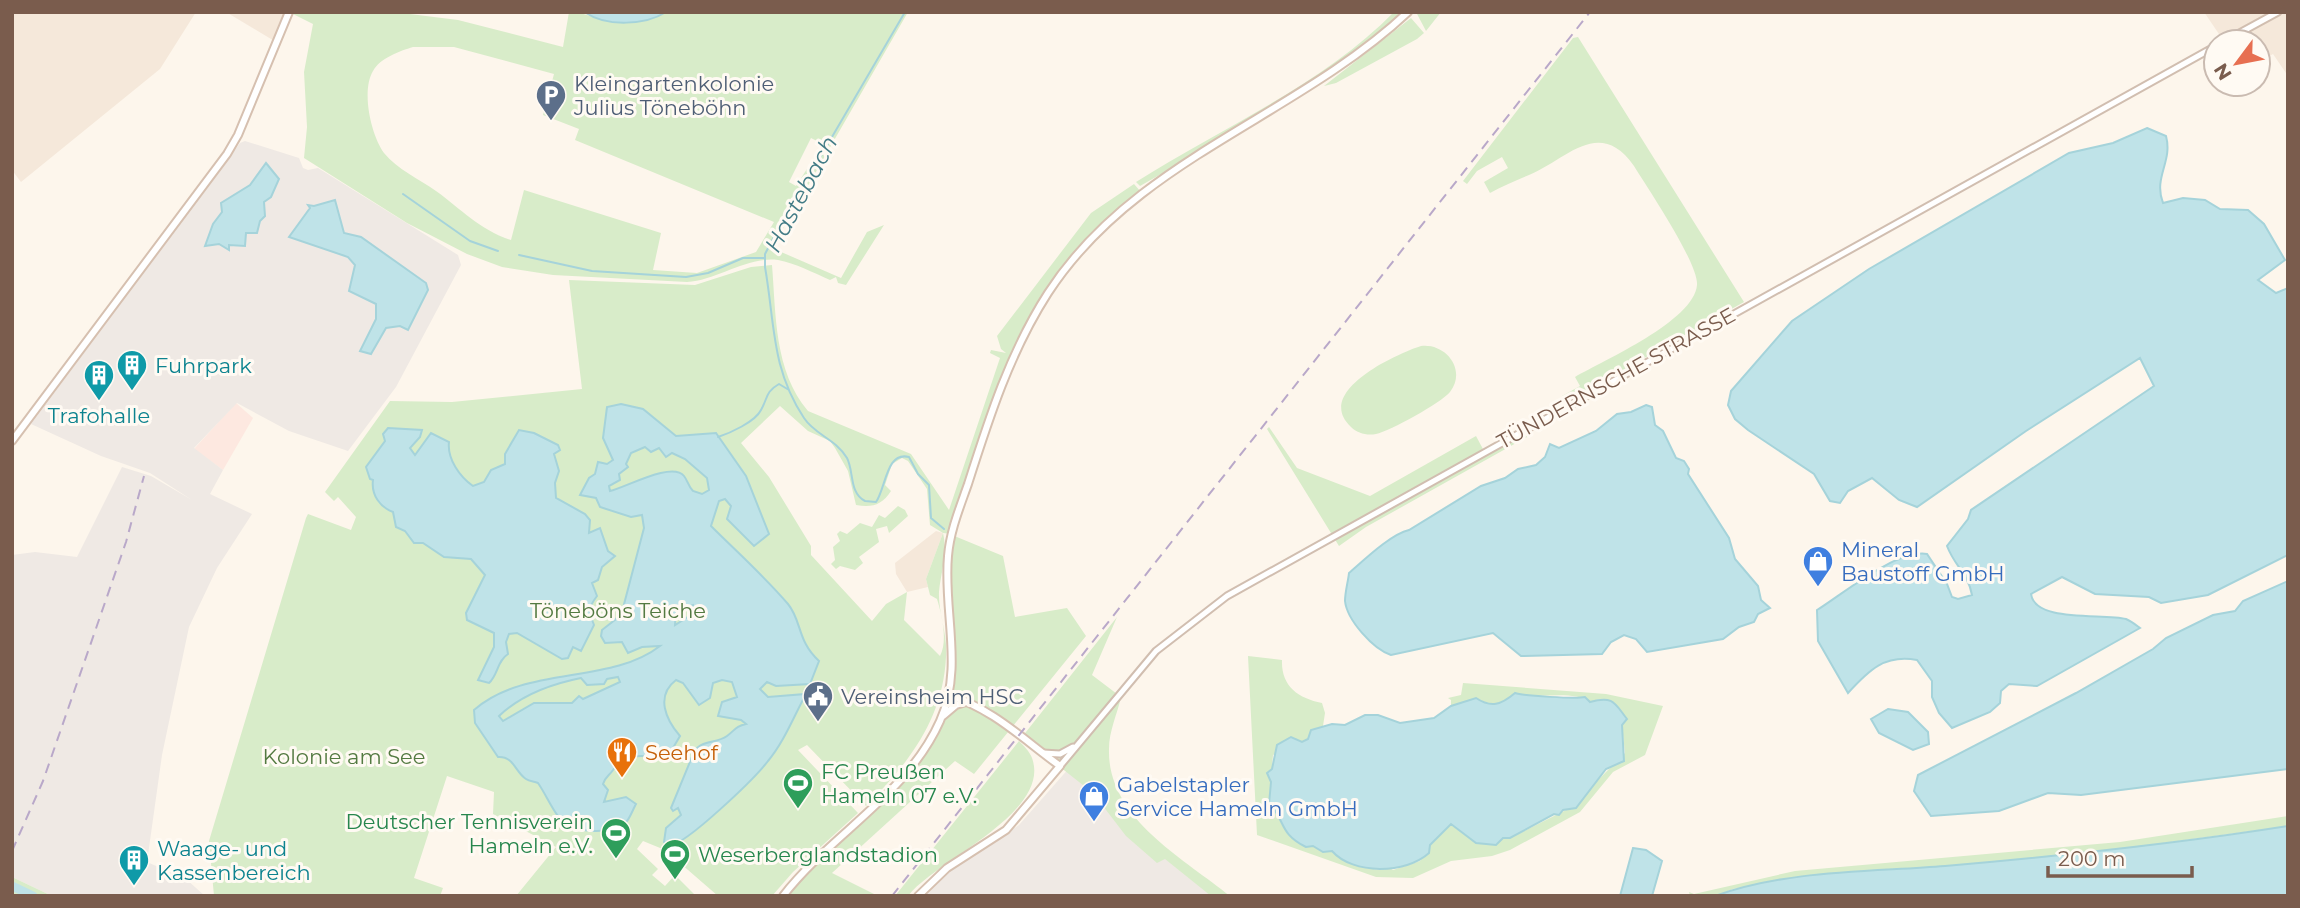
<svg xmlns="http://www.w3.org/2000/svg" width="2300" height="908" font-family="Montserrat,sans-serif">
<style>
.residential{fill:#f5e8da}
.commercial{fill:#fde8e0}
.industrial{fill:#efe9e4}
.green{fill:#d8ecc9;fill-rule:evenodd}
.water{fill:#bfe3e8;stroke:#a5d3da;stroke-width:2;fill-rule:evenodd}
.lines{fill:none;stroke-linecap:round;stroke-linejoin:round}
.stream{stroke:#a5d3da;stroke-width:2}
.river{stroke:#bfe3e8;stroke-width:9}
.tertiary-casing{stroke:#d1beb0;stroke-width:9}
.secondary-casing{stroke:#d6c0b0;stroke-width:10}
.tertiary{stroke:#fff;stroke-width:5}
.secondary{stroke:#fff;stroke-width:6}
.rail{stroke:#b9a8c9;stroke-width:2;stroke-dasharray:10 7;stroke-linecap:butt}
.labels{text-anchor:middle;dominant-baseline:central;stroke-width:6;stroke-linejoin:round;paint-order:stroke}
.service-label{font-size:21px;fill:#4e5e75;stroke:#fffaf3;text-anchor:start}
.culture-label{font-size:21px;fill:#0d838f;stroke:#fffaf3;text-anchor:start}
.street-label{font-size:21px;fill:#7a5c4d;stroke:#fffaf3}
.shop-label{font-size:21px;fill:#366cbe;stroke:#fffaf3;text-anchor:start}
.park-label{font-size:21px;fill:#537a41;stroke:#fffaf3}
.food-label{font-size:21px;fill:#c56008;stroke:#fffaf3;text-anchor:start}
.leisure-label{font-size:21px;fill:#27864d;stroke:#fffaf3;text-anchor:start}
.water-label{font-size:23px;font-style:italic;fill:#437c86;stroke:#fffaf3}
</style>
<rect width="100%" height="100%" fill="#fdf6ec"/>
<path class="residential" d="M 12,12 L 196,12 L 160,69 L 21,182 L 12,170 Z
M 226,12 L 289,12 L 276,42 Z
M 2204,12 L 2288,12 L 2288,76 L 2273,54 L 2258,62 L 2258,42 L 2232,42 L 2221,37 Z
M 936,531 L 943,533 L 926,579 L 928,587 L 907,592 L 896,574 L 895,563 Z"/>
<path class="commercial" d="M 236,403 L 253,418 L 223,470 L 194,449 Z"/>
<path class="industrial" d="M 245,141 L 299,158 L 303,168 L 308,170 L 318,168 L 458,255 L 461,265 L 396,387 L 348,451 L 289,431 L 237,403 L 194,448 L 223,470 L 210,494 L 252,514 L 217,568 L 189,627 L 162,755 L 147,862 L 186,879 L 205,896 L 52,896 L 12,877 L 12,555 L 35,552 L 77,557 L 122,467 L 151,476 L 192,500 L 150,473 L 101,456 L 31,424 L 240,143 Z
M 1070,767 L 1222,896 L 924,896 L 949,871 L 1019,825 Z"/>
<path class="green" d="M 394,12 L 458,20 L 563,47 L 569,12 C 587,12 595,20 612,22 C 629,24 651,21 666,12 L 908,12 L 772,248 L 841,278 L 867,232 L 884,225 L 846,285 L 838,283 L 836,277 L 830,280 C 814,273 795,263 778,260 C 747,256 718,280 687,282 L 553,275 L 502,267 L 467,254 L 407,223 L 304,158 L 307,127 L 304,72 L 313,24 L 289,12 ZM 413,47 L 454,47 L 554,74 L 543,115 L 579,129 L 575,140 L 774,222 L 756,252 L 697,273 L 653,270 L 661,233 L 524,190 L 511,240 C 480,230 461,209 436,191 C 419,179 397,169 384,153 C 371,135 361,91 373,71 C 380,58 400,51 413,47 ZM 811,138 L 823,144 L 796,186 L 789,182 Z
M 1394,12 L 1408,12 C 1331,85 1231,134 1140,186 L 1136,182 C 1221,128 1324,84 1394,12 Z
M 1416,12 L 1441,12 L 1426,31 Z
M 1411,18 L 1424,33 L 1417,39 L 1336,83 L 1324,86 Z
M 1578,37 L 1744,302 L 1566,402 L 1562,396 L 1580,386 L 1575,377 C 1604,360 1694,321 1697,285 C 1699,264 1647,187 1634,166 C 1599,116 1566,160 1529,175 C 1517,180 1503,186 1490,193 L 1484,182 L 1508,168 L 1502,157 L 1477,171 L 1467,184 L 1463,181 L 1573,38 Z
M 1134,184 L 1141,192 C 1089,237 1041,293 1013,356 C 989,413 972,476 952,534 L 943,533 C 948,554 941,571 939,592 C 938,612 948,635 946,657 C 943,719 909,763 866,806 L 807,745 L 798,750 L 858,813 L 793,872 L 772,896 L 718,896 L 665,850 L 643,841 L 637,849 L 658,869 L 652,875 L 665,886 L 675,875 L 696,896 L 516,896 L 556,847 L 493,814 L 494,792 L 447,776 L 414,878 L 443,888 L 440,896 L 214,896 L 209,841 L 306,518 L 308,514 L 351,530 L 356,517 L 338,497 L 334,501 L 325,492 L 390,401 L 452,402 L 582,389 L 569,280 L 695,285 L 751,267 L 772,265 C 776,314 774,371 808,411 L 911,454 L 949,510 L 1000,358 L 990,353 L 991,350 L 1006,353 L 1001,349 L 997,336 L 1091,213 ZM 780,406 L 808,431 L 830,441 L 835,448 L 848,471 L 856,505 C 872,508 882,505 891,491 L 885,485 L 892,464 L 902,458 L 908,461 L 927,489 L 930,525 L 943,533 L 926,579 L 930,595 L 937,599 C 942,615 948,641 940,656 L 904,620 L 907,592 L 886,604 L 872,621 L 811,555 L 811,546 L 769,477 L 741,443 Z
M 1421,346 C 1446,343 1467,370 1450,392 C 1441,403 1390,431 1376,434 C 1367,436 1357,433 1351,427 C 1313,392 1396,354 1421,346 Z
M 1269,427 L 1297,468 L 1370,496 L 1476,436 L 1484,451 L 1523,429 L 1527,437 L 1366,527 L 1339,546 L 1267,429 Z
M 898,506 L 905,510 L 908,516 L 889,533 L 887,526 L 876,529 L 879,542 L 859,557 L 863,563 L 855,570 L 840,566 L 836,569 L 831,564 L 835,560 L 833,547 L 840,541 L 837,534 L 840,531 L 847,534 L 860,523 L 872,527 L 879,515 L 885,518 Z
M 952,535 L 1003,556 L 1015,617 L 1067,608 L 1086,636 L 974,774 L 955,761 L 832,873 L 878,896 L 789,896 L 787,891 L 901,780 L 942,718 L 953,669 L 947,584 Z
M 1117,617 L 1092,675 L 1121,697 C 1117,715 1109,731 1109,749 C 1107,818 1183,858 1230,896 L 1211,896 L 1165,859 L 1157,863 L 1126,836 L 1093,793 L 1022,737 Z
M 1248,656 L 1282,660 C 1281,686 1298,698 1322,703 L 1325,713 L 1323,726 L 1311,730 L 1308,739 L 1273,755 L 1269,804 L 1295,841 L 1332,851 L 1338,857 L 1361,863 L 1366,868 L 1381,870 L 1388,867 L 1393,870 L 1420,861 L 1430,845 L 1451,824 L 1476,843 L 1496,845 L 1503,838 L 1510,838 L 1570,808 L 1625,753 L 1622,725 L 1627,719 L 1599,699 L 1590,702 C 1574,689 1535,700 1515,693 C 1501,705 1491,708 1476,698 L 1451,706 L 1451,700 L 1448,698 L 1461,695 L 1463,683 L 1606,694 L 1663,706 L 1645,755 L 1613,772 L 1580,812 L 1510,850 L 1492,856 L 1451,861 L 1413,878 L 1376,877 L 1257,835 Z
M 1019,741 C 1023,745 1030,752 1032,758 C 1052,813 936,860 908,896 L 895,896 Z
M 2288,816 L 2288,826 L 2083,854 L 1803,878 L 1733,889 L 1715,896 L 1690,896 L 1689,892 L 1694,894 L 1795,871 L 2120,842 Z
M 12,877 L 52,896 L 12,896 Z"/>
<path class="water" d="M 666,12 C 646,25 607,27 586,13 Z
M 2147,128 L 2166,136 C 2173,162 2153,177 2163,203 L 2183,198 L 2205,200 L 2220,209 L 2248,210 L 2264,224 L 2285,260 L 2258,280 L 2276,293 L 2288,288 L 2288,555 L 2208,595 L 2161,603 L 2149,597 L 2095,594 L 2062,577 L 2031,594 C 2035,623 2103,613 2126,619 C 2131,621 2136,625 2140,628 L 2037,686 L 2009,684 L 2001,691 L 2000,703 L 1990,712 L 1952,728 L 1939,713 L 1932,697 L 1932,681 L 1917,660 C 1885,654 1869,670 1848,693 L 1818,641 L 1817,610 C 1844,593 1897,549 1927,554 L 1947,584 L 1952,597 L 1958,599 L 1972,595 C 1968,573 1955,567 1947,546 L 1968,519 L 1971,510 L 2154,386 L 2140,358 L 2026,431 L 1917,507 L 1899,500 L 1872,478 L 1848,491 L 1840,503 L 1830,501 L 1814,474 L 1748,430 L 1735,419 L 1728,405 L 1731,391 L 1792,321 L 1869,269 L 2069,153 L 2113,143 Z
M 266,163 L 279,179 L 271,197 L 264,202 L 265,216 L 260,221 L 257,233 L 246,233 L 245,246 L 229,245 L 229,250 L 219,244 L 205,246 L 213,224 L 222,212 L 221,203 L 250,185 Z
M 335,200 L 344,233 L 361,237 L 426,283 L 428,290 L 408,330 L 400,326 L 386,328 L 371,354 L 360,351 L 376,319 L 376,304 L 349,291 L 355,265 L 348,257 L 289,237 L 310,208 L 308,205 L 314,206 Z
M 621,404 L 643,409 L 676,436 L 716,433 L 746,476 L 769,534 L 754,546 L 727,519 L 731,506 L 725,499 L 719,501 L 711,526 C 737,552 764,576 788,604 C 802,621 797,641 819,661 L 810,684 L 776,686 L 767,682 L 760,689 L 768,697 L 806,694 C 794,716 784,742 768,761 C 755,778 687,844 669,846 L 664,842 L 666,828 L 681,815 L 678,808 L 673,811 L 671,808 L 694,752 C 702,739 716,744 727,736 C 735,730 736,726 746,724 L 741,720 L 718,716 L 722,702 L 737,697 L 732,682 L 722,680 L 713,683 L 710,698 L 699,705 L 683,683 L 676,680 C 655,696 666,720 680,736 L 667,758 C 646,756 625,751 613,770 C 609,776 605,777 603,784 L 608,790 L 604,802 L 626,797 L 636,804 C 633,809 629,821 625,823 C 607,835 573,834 558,816 C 551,807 545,793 538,783 C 534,781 530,782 526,779 C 515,772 514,756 498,757 L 475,723 L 474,710 C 525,665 610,685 660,646 L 642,647 L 628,653 L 622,642 L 605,643 L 601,636 L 602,630 L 616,619 L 623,608 L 644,528 L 642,515 L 631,517 L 600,507 L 596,498 L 580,495 L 589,478 L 595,474 L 598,462 L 607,464 L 613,460 L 603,438 L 607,407 ZM 645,447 L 651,452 L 659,448 L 666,457 L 672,453 L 685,459 L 707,478 L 709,490 L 702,494 L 693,491 C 688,486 688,481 684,476 C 672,461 625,488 610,491 L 609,486 L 620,480 L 619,474 L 628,467 L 626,464 L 631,453 ZM 693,605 L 694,613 L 675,625 L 676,610 ZM 618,677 L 620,682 L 583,699 L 579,696 L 572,703 L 534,703 L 503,721 L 499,716 C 520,696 551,684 581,678 L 587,685 L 604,684 L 607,679 Z
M 1646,405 L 1652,407 L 1655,425 L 1663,431 L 1676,458 L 1684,461 L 1689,469 L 1688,474 L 1729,538 L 1735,559 L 1758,586 L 1761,600 L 1770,608 L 1758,614 L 1754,622 L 1739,627 L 1723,639 L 1647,652 L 1636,639 L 1624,635 L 1611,642 L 1602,654 L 1521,656 L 1493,633 L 1391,655 C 1373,649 1347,620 1345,601 C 1345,592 1348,582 1349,573 C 1364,560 1391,534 1409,530 L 1481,486 L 1505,478 L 1518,469 L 1536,465 L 1545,457 L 1550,444 L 1559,448 L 1596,431 L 1617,414 L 1631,412 Z
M 388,428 L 422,430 L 420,437 L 410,448 L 415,455 L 431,433 L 449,442 C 447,459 460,477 473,486 L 484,482 L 491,470 L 505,464 L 505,454 L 519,430 L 534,433 L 558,445 L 560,450 L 554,454 L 559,471 L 555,483 L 556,498 L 585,514 L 590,520 L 589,533 L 600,528 L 608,551 L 615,556 L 602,567 L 598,580 L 592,583 L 597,596 C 588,608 588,610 594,625 L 581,651 L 573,647 L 568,658 L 562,659 L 517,633 L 509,634 L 506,642 L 508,654 C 497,661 498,675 489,683 L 478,680 L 494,647 L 494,633 L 467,620 L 466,613 L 485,575 L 471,559 L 444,557 L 423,543 L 414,543 L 405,531 L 396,527 L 393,512 C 380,507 371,495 373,480 L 370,479 L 366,467 L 385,441 L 383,434 Z
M 2288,581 L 2288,769 L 2081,795 L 2048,793 L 1999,811 L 1931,816 L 1914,791 L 1918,775 L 2076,693 L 2153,649 L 2166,638 L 2213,615 L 2235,611 L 2243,601 Z
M 1515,693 C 1523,696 1576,699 1585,697 L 1590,702 C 1614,695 1615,704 1627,719 L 1622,725 L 1624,761 L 1606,769 L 1576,808 L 1563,810 L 1559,815 L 1554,814 L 1510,838 L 1503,838 L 1496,845 L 1476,843 L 1451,824 L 1430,845 L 1429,853 C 1406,874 1353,875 1332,851 L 1323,852 L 1313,846 L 1306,847 C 1278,833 1286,820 1269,804 L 1271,782 L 1267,773 L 1272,769 L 1277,745 L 1291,737 L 1302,742 L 1308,739 L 1311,730 L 1332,724 L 1345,725 L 1365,715 L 1378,715 L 1400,723 L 1434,718 L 1451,706 L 1476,698 C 1491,708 1501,705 1515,693 Z
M 1888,709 L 1908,712 L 1928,732 L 1929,744 L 1913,750 L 1879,733 L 1871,719 Z
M 2288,826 L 2288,896 L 1715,896 C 1786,870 1871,872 1945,866 C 2060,856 2174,844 2288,826 Z
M 1633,848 L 1646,850 L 1662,861 L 1652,896 L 1620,896 Z"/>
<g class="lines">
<path class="stream" d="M 905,12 L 777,231 L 765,254 L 765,267 C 775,324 771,368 804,418 C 815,435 836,439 847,458 C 854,471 849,493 865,501 L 876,502 C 886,488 886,451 909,457 L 918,474 L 929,485 L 931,518 L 944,529
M 403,194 L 470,241 L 498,251
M 519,255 L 592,271 L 686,277 L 708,273 L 743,258 L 764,258
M 718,437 C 730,433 755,422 761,410 C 768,398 765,392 779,384 L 789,390"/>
<path class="river" d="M 12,886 L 33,896"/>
<g class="tertiary-casing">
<path id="tertiary" d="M 2223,42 L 2278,12
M 1043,753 L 1060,754 L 1073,747
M 1060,766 L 1156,651 L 1227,596 L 2216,46"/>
</g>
<g class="secondary-casing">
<path id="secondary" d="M 12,441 L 227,154 L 238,135 L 289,12
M 943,716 L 956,705 L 966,702
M 783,896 C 831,834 907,795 940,721 C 964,668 943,611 948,556 C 950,531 960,507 968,484 C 989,418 1010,352 1048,293 C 1135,159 1295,118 1408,12
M 918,896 L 947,868 L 1006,830 L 1060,766 C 1024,740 992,708 948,695"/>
</g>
<use href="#tertiary" class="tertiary"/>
<use href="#secondary" class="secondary"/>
<path class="rail" d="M 12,851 L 43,781 L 126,542 L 144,476
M 892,896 L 1590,12"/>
</g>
<defs>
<g id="parking-pin" transform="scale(1.575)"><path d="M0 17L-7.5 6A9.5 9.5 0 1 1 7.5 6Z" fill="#5c6f8a" stroke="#fffaf3"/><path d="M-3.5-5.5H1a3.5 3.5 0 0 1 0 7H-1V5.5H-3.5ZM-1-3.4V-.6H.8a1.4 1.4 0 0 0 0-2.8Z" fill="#fff"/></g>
<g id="building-pin" transform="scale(1.575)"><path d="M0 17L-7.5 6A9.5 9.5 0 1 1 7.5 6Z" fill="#0f9aa8" stroke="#fffaf3"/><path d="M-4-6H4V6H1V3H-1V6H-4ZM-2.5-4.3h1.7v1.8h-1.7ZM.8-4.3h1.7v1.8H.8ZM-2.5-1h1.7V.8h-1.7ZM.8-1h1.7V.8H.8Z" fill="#fff"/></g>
<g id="shop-pin" transform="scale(1.575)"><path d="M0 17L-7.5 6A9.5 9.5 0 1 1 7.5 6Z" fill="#3f7fe0" stroke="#fffaf3"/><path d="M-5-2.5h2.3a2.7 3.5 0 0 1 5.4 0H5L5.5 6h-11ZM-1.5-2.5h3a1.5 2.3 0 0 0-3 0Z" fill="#fff"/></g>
<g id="civic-pin" transform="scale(1.575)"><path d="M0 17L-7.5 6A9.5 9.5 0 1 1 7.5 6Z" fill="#5c6f8a" stroke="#fffaf3"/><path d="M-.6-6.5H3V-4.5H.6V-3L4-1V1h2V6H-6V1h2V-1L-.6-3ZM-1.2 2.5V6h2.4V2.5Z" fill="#fff"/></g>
<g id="restaurant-pin" transform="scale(1.575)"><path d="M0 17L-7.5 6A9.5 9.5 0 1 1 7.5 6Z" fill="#e8710a" stroke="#fffaf3"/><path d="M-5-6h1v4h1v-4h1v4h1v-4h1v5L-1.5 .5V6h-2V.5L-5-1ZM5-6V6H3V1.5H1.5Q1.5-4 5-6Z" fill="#fff"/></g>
<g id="stadium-pin" transform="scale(1.575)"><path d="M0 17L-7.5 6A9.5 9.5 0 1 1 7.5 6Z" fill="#2e9e5b" stroke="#fffaf3"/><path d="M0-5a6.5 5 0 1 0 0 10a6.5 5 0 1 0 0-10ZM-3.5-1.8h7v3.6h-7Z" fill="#fff"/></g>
</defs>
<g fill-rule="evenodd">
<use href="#parking-pin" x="551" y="95"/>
<use href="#building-pin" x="132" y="365"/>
<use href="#building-pin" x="99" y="375"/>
<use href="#shop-pin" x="1818" y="561"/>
<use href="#civic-pin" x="818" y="696"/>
<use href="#restaurant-pin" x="622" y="752"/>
<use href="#stadium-pin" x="798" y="783"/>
<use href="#shop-pin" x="1094" y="796"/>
<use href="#stadium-pin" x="616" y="833"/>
<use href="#stadium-pin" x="675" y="854"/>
<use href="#building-pin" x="134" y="860"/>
</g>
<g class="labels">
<g class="service-label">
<text x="574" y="83">Kleingartenkolonie<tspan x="574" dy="24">Julius Töneböhn</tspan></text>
<text x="841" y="696">Vereinsheim HSC</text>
</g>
<g class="culture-label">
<text x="155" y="365">Fuhrpark</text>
<text x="99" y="415" text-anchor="middle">Trafohalle</text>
<text x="157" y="848">Waage- und<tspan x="157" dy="24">Kassenbereich</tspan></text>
</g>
<g class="street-label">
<text transform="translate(1616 378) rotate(-29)">TÜNDERNSCHE STRASSE</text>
</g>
<g class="shop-label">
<text x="1841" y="549">Mineral<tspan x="1841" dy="24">Baustoff GmbH</tspan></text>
<text x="1117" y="784">Gabelstapler<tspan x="1117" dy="24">Service Hameln GmbH</tspan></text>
</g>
<g class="park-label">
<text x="618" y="610">Töneböns Teiche</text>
<text x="344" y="756">Kolonie am See</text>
</g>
<g class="food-label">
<text x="645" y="752">Seehof</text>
</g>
<g class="leisure-label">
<text x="821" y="771">FC Preußen<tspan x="821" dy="24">Hameln 07 e.V.</tspan></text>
<text x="593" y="821" text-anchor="end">Deutscher Tennisverein<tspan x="593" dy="24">Hameln e.V.</tspan></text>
<text x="698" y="854">Weserberglandstadion</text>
</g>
<g class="water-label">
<text transform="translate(801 194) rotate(-62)">Hastebach</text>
</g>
</g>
<rect width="2300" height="908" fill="none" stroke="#7a5c4d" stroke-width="28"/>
<g transform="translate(2237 63) rotate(238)"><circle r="33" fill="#fffaf3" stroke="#cabbb1" stroke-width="2"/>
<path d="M0-5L12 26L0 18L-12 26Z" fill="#e76f51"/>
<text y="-10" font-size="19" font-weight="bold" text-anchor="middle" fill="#7a5c4d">N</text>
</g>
<path d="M2048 866v10h144v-10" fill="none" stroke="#7a5c4d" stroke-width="3.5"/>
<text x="2058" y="866" font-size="21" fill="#7a5c4d" stroke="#fffaf3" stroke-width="5" paint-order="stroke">200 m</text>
</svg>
